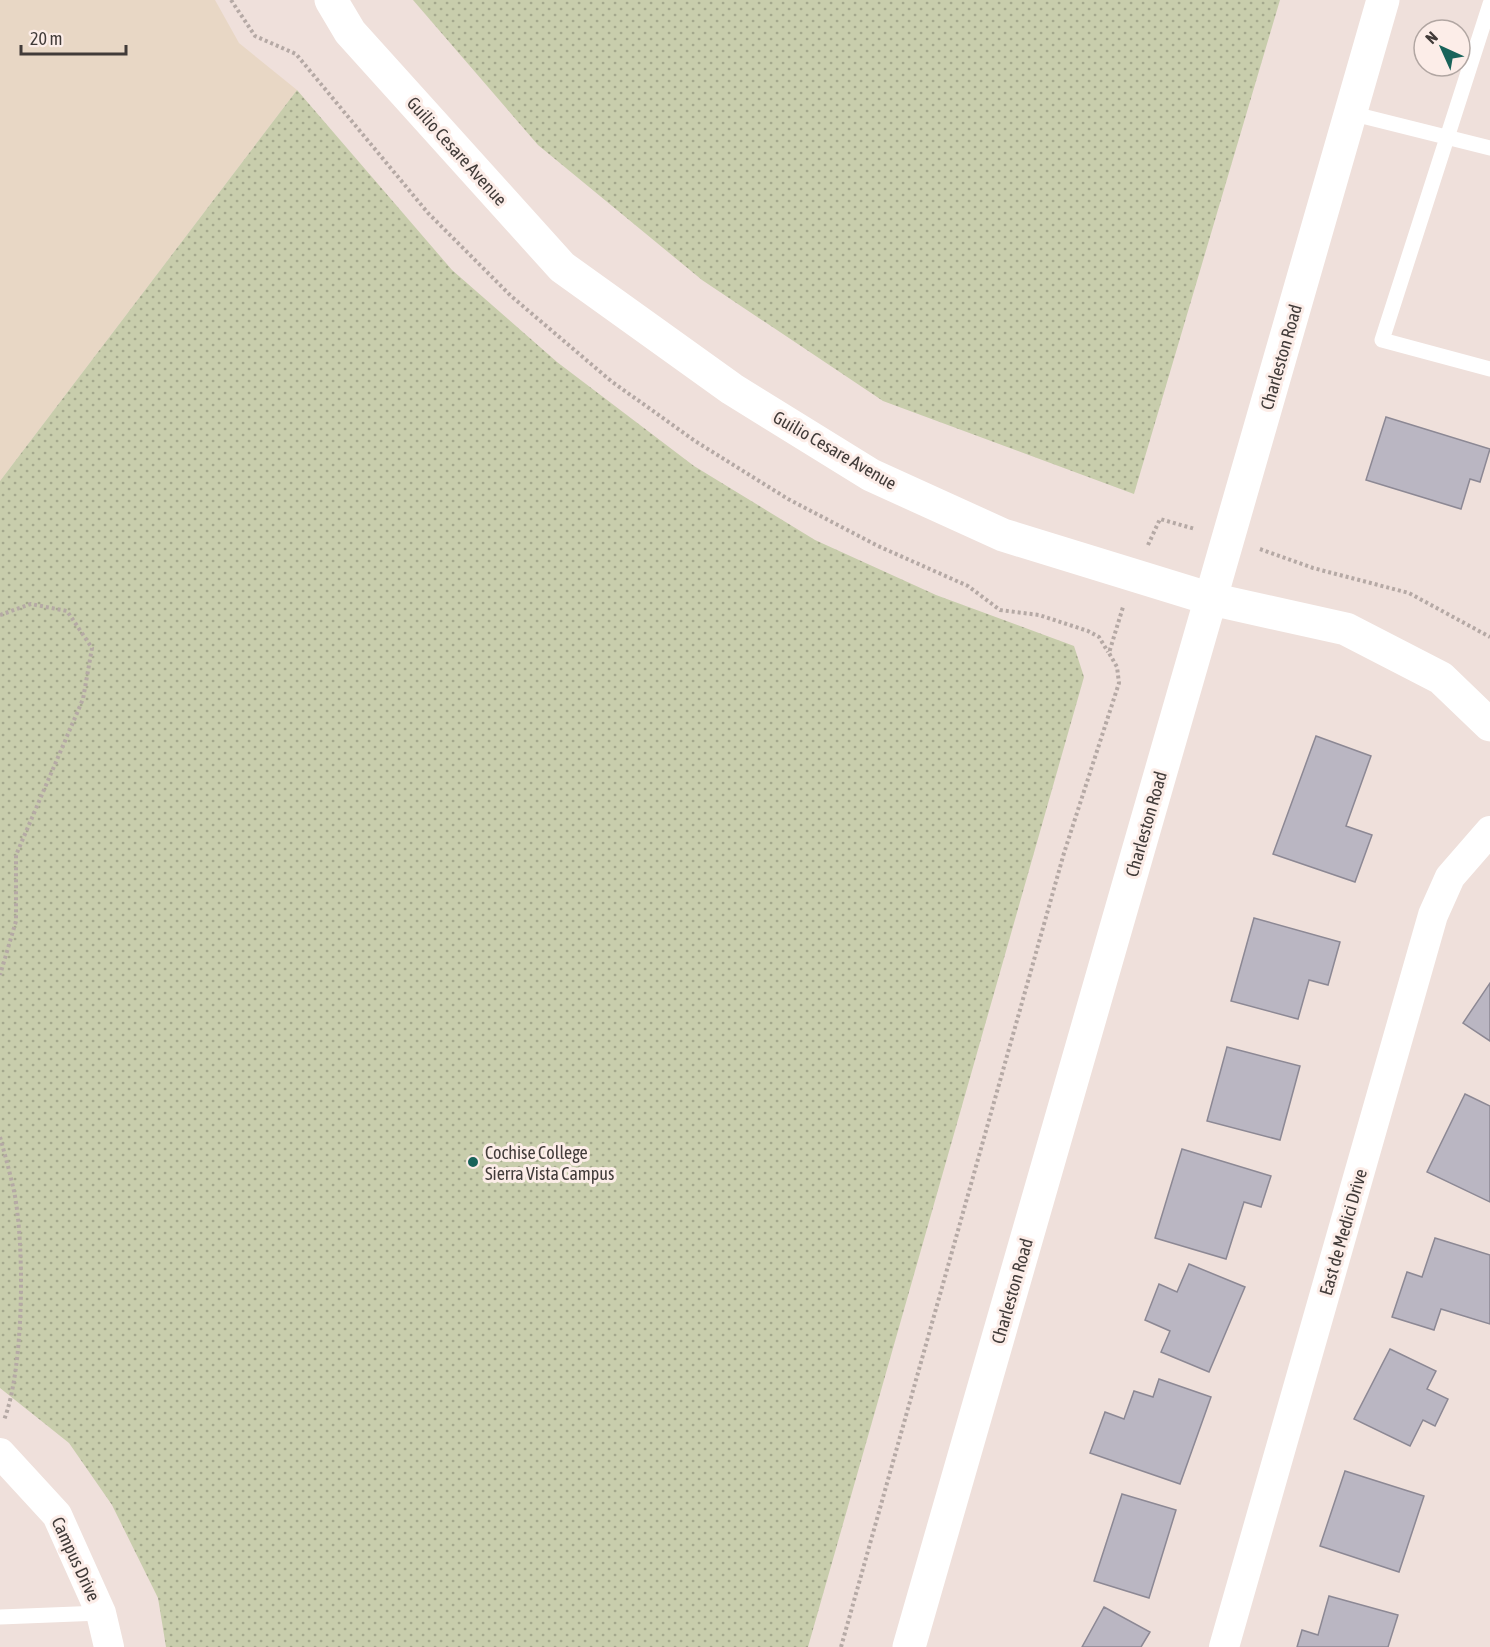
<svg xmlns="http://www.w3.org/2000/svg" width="1490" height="1647" font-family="'Asap Condensed',sans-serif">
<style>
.industrial{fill:#e8d7c5}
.grass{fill:url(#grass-dots)}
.building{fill:#bab6c2;stroke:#8c8894;stroke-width:1.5}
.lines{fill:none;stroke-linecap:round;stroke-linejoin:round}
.path{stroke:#b5a9a5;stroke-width:4;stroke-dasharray:3 3;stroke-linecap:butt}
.lane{stroke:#fff;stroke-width:15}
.street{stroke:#fff;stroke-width:30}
.secondary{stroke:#fff;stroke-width:33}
.poi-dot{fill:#18635a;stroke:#fcede8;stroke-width:2}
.labels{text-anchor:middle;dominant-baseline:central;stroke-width:6;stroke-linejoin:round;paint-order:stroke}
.street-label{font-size:18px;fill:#413b39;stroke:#fcede8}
.poi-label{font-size:18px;fill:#413b39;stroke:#fcede8;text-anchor:start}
</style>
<defs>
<pattern id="grass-dots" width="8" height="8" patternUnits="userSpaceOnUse" patternTransform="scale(1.5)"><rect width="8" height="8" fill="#c8cdac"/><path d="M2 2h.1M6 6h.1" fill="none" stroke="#a4a88d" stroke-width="1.8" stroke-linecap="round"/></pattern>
</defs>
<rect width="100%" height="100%" fill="#efe0db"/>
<path class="industrial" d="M 0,0 L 215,0 L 239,43 L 297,90 L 0,481 Z"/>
<path class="grass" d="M 413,0 L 1280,0 L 1134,494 L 883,401 L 702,280 L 538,145 Z
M 297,90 L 452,270 L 557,362 L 694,466 L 815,540 L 936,595 L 1074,646 L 1084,677 L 808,1647 L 166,1647 L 158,1598 L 112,1505 L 69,1443 L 0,1388 L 0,481 Z"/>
<path class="building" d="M 1386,417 L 1490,449 L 1480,482 L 1470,479 L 1461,509 L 1366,480 Z
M 1316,736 L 1371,756 L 1346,826 L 1372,835 L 1355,882 L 1273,854 Z
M 1254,918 L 1340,942 L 1328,985 L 1309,980 L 1298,1019 L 1231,1001 Z
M 1490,983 L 1490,1041 L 1463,1023 Z
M 1227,1047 L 1300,1066 L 1280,1140 L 1207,1121 Z
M 1465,1094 L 1490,1106 L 1490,1202 L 1427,1172 Z
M 1182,1149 L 1271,1176 L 1261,1207 L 1244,1202 L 1226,1259 L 1155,1238 Z
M 1435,1238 L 1490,1255 L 1490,1324 L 1441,1309 L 1434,1330 L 1392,1317 L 1407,1272 L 1422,1277 Z
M 1189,1264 L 1245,1287 L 1209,1372 L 1161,1352 L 1170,1331 L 1145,1320 L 1159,1284 L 1177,1292 Z
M 1390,1349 L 1436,1371 L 1427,1389 L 1448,1399 L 1435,1426 L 1423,1420 L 1410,1446 L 1354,1419 Z
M 1159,1379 L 1211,1397 L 1180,1484 L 1090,1453 L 1105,1412 L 1124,1419 L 1134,1391 L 1153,1397 Z
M 1345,1471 L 1424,1496 L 1399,1572 L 1320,1546 Z
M 1122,1494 L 1176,1510 L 1149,1598 L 1094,1581 Z
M 1329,1596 L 1398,1615 L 1388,1647 L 1297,1647 L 1302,1630 L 1318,1635 Z
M 1104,1607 L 1150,1632 L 1141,1647 L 1082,1647 Z"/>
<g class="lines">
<path class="path" d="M 231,0 L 255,36 L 296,54 L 428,213 L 511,296 L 611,381 L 695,441 L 788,499 L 878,546 L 968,586 L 1000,610 L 1039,615 L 1088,631 L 1099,637 L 1108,652
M 1148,545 L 1160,519 L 1195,529
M 1260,549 L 1313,568 L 1409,593 L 1490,637
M 0,615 L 31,604 L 67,611 L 92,648 L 83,699 L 16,855 L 16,921 L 0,975
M 0,1137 C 5,1155 10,1173 14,1191 C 25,1245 24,1369 4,1420
M 841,1647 L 1064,853 L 1119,683 L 1117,667 L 1109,653 L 1123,607"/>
<path class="lane" d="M 1490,4 L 1382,340 L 1490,369
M 1350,113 L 1490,148
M 0,1617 L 101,1613"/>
<path class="street" d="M 0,1453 L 57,1515 L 101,1613 L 109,1647
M 1224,1647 L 1433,915 L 1450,877 L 1490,831"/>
<path class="secondary" d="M 331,0 L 350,32 L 562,267 L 732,389 L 871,475 L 1003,535 L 1211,599 L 1346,629 L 1441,678 L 1490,725
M 909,1647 L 1383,0"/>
</g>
<circle class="poi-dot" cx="473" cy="1162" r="6"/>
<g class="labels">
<g class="street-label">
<text transform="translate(457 151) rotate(48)">Guilio Cesare Avenue</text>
<text transform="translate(1281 357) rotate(-74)">Charleston Road</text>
<text transform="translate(835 450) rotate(30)">Guilio Cesare Avenue</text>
<text transform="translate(1146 824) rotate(-74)">Charleston Road</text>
<text transform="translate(1343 1232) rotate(-74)">East de Medici Drive</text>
<text transform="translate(1012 1291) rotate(-74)">Charleston Road</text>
<text transform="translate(76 1559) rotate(65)">Campus Drive</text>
</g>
<g class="poi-label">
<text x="485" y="1152">Cochise College<tspan x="485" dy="21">Sierra Vista Campus</tspan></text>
</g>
</g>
<g transform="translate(1442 48) rotate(315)"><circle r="28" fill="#fcede8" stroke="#b1a6a2" stroke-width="1.5"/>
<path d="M0-4.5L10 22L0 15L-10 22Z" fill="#18635a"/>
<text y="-9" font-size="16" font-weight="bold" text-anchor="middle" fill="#413b39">N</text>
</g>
<path d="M21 45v9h105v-9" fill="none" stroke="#413b39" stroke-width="3"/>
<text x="30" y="45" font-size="18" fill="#413b39" stroke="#fcede8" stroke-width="4.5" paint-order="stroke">20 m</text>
</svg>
